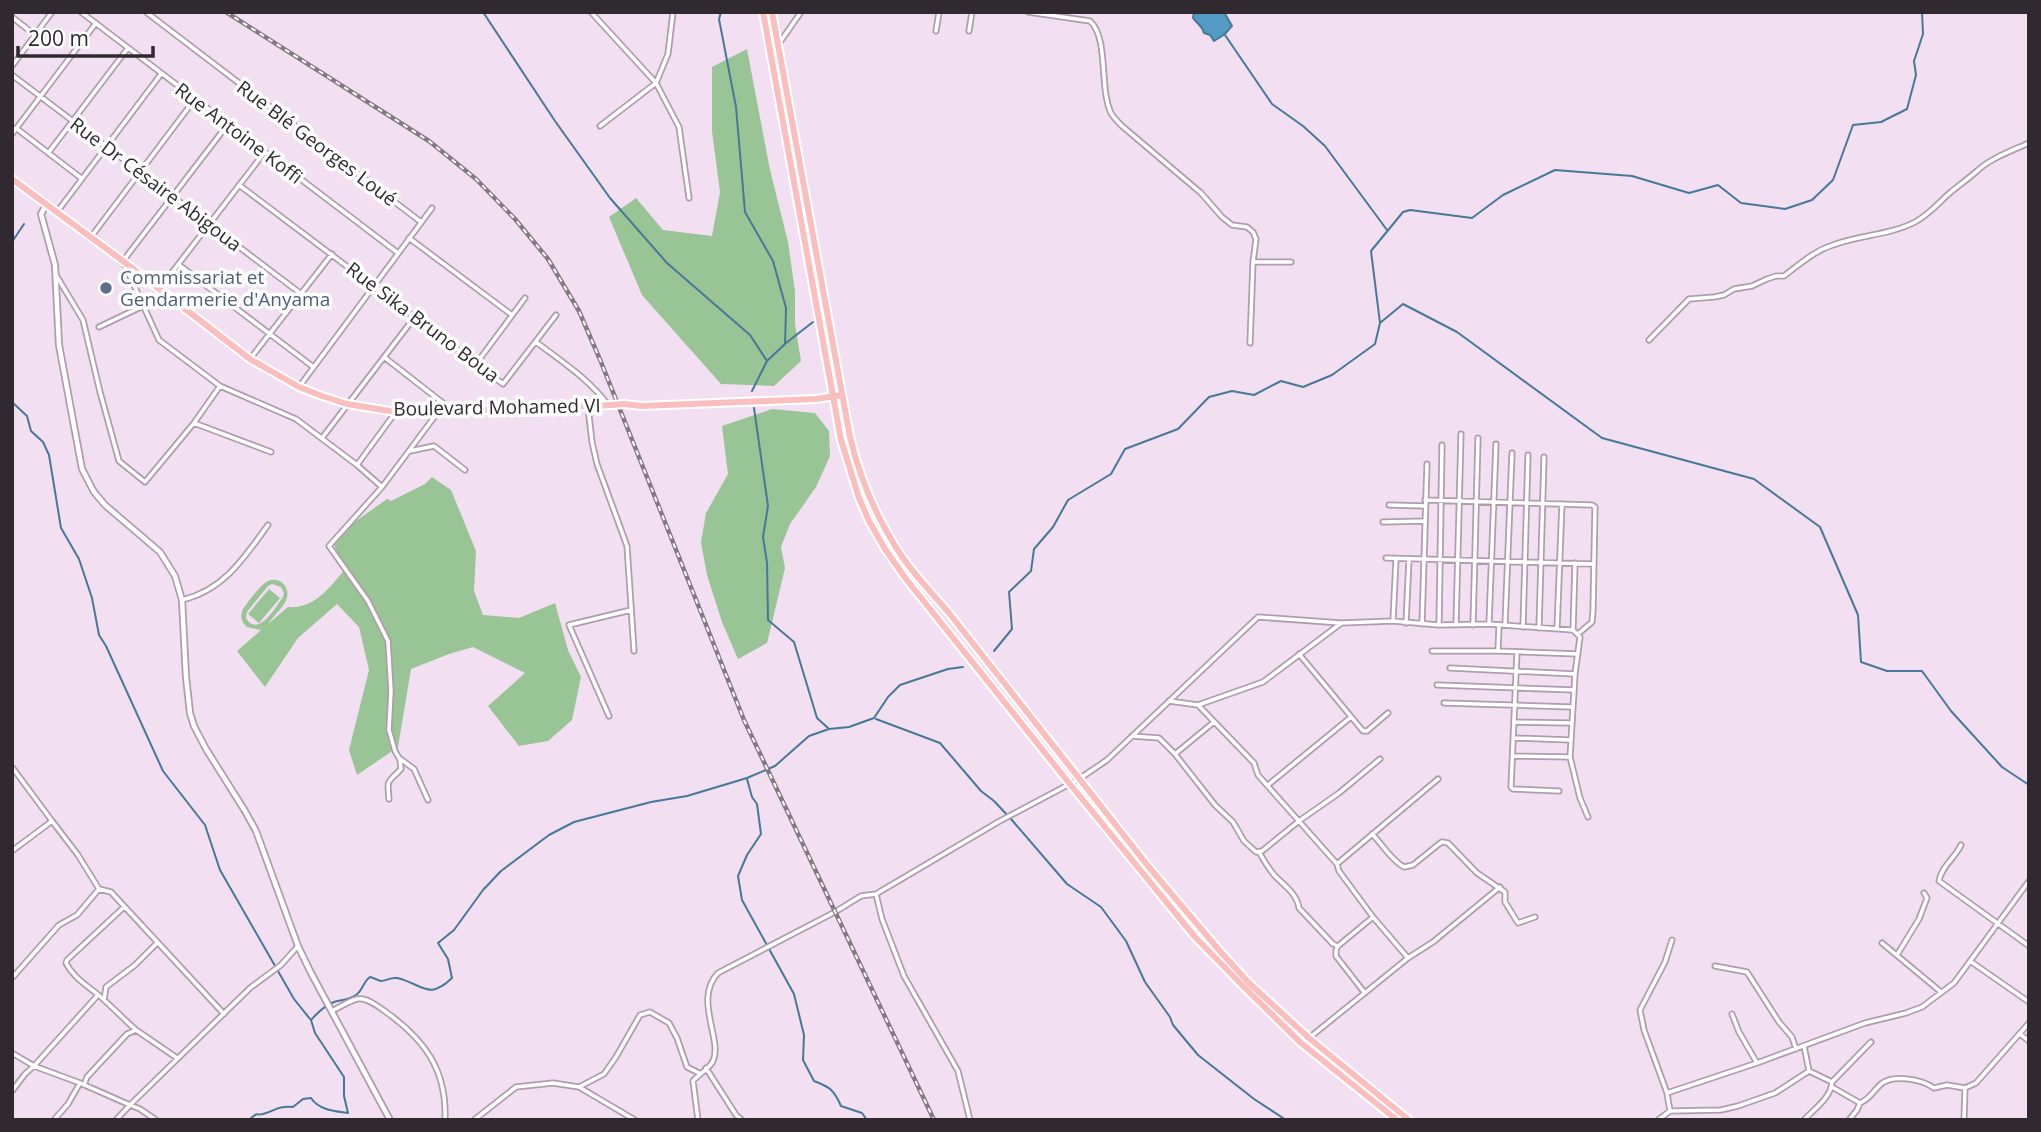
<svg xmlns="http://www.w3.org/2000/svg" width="2041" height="1132" font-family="'Open Sans',sans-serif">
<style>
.green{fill:#99c496;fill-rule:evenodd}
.water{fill:#539ac4;stroke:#487898;stroke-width:2}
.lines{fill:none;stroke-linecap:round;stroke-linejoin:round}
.stream{stroke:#487898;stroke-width:2}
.minor-casing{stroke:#af9dae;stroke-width:7}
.tertiary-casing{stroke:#af9dae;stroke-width:8}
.primary-casing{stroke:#fff;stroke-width:10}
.minor{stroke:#fff;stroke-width:3.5}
.tertiary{stroke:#fff;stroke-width:4.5}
.primary{stroke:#fbbebe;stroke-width:6}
.rail-casing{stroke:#847883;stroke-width:4.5}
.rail{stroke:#fff;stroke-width:2;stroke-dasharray:5;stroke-linecap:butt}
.primary-bridge-casing{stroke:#fff;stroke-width:10;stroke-linecap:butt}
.primary-bridge{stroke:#fbbebe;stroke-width:6}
.service-dot{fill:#5c6f8a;stroke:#fff;stroke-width:2.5}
.labels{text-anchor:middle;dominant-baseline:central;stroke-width:7;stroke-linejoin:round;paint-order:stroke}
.street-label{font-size:19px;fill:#302a30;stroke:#fff}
.service-label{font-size:19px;fill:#4e5e75;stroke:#fff;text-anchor:start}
</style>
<rect width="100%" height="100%" fill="#f2dff1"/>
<path class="green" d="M 747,49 L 770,170 L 788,242 L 795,291 L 795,324 L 801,361 L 774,386 L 721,384 L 642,295 L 609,217 L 636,198 L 663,230 L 712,236 L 720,192 L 712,131 L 712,67 Z
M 772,409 L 815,413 L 829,431 L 830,456 L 816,487 L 790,524 L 781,547 L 785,568 L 767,643 L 738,659 L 722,622 L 707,575 L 701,542 L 706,513 L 728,474 L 722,426 Z
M 432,477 L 451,490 L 476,551 L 474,591 L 483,615 L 519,618 L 555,603 L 568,650 L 581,677 L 572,720 L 548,741 L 519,746 L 488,706 L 525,673 L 473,647 L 449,654 L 411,669 L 398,747 L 357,775 L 349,750 L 369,670 L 359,627 L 337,604 L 298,638 L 265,687 L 237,651 L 261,630 L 247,627 C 243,623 240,619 242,612 C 243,607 261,585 266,582 C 277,575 290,585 287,597 C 285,607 273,616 268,624 L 288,607 C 315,609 330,587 346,568 L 335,548 L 334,543 L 349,526 L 387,499 L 391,501 L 425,484 ZM 272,584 L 281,587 L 284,593 L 283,597 C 275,608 258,638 246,618 L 247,612 L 268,586 Z
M 269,589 L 280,598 L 259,623 L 248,614 Z"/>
<path class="water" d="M 1194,12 L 1224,12 L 1232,26 L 1225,34 L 1214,41 L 1210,35 L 1204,33 C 1202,25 1197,24 1193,18 Z"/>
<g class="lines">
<path class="stream" d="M 483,12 L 555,121 L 610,198 L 667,263 L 750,335 L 767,361
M 721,12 L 719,19 L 736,107 L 745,212 L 773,261 L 786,308 L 785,344 L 767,361 L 752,391
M 1225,35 L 1272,104 L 1303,126 L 1325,146 L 1387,230
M 12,242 L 24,224
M 12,277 L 12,278
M 1380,323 L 1403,304 L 1457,332 L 1602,438 L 1754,479 L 1820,527 L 1858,615 L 1861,662 L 1887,671 L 1922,671 L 1951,711 L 2002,767 L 2029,785
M 786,343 L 813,322
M 12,402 L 27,416 L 31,431 L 43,442 L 49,455 L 61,528 L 79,559 L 92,598 L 99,635 L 106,646 L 163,771 L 205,825 L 220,870 L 294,999 L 310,1019
M 754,408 L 768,506 L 763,537 L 767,563 L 768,620 L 794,642 L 817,718 L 828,728
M 994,651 L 1012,629 L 1009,592 L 1031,571 L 1034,549 L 1053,527 L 1068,500 L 1111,474 L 1125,449 L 1178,429 L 1209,397 L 1232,391 L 1254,395 L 1281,381 L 1303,387 L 1332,375 L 1375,344 L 1380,323 L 1371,251 L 1403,212 L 1410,210 L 1472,218 L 1503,195 L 1555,170 L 1632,176 L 1689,193 L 1718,185 L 1741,203 L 1785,209 L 1812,200 L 1833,180 L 1853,125 L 1881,122 L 1907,109 L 1916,75 L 1914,61 L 1923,34 L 1922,12
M 876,719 L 940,743 L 981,791 L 994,801 L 1011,819 L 1067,884 L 1101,907 L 1126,941 L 1145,982 L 1170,1017 L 1173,1025 L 1198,1055 L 1254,1099 L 1286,1120
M 747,779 L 752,797 L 757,804 L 761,834 L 747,855 L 738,876 L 742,900 L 794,994 L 804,1035 L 803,1060 L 814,1081 C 830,1087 834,1090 841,1106 L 862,1113 L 867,1120
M 252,1120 L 251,1118 C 261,1111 251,1116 263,1114 C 278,1110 275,1106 293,1107 L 303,1099 L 311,1098 C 319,1110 334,1111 348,1113 L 344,1096 L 344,1077 L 315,1033 L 311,1020 C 318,1012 324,1006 334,1002 C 341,1000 349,1000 356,995 C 363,990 363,982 370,977 C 374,978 377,980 381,981 C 387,981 390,977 397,978 C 423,984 428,1001 452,978 L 448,959 L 438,943 L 454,930 L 483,890 L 501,871 L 549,835 L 574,822 L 651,802 L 687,796 L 747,778 L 775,766 L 809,736 L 829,729 L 849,727 L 874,718 L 888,697 L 900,685 L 948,669 L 963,667"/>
<g class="minor-casing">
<path id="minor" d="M 81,12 L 398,253
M 146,12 L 421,222
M 591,12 L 656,83 L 679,127 L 689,198
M 1028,12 L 1090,21 C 1109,38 1099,88 1111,113 C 1113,117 1118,122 1122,126 L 1201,193 L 1222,217 L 1232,225 L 1247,227 L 1253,232 L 1256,239 L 1253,262 L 1250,343
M 12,17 L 35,35
M 936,31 L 939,12
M 969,31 L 972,12
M 778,45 L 801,12
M 12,66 L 52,12
M 12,75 L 300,293
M 228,124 L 123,261 L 159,340 L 220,386 L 296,419 L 357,465 L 382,487
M 600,126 L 656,83 L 668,54 L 673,12
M 16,128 L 81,178
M 12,134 L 96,23
M 49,152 L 128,48
M 239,185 L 503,384 L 556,315
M 57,212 L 161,74
M 91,237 L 195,99
M 409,238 L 512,315
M 1253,262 L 1291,262
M 179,265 L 312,366
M 56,275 L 83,320 L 100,392 L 119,461 L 145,482 L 194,423 L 220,386
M 160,288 L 264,153
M 99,327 L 143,306
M 1649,340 L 1689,299 L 1714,297 L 1724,295 L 1734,289 L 1752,286 L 1767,279 L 1776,276 L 1784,276 C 1800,264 1814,251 1833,245 C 1860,235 1890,235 1915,222 C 1930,214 1940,201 1952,191 C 1961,184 1969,178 1977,171 C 1991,158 2011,151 2029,143
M 536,342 C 561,361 589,379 608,405
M 384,357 L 443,403
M 250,359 L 332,254
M 476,364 L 525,298
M 299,387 L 432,208
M 588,407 L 592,442 L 597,464 L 627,546 L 634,651
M 194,423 L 271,452
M 322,438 L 414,318
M 410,451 L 434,446 L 465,470
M 357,465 L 395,413
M 1425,500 L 1592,505 L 1595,507 L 1593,611 L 1592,622 L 1578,634
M 1389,505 L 1425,506
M 1383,522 L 1425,521
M 1386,558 L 1594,564
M 182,600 C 224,590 244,558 268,525
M 1393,621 L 1396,559
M 1406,623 L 1409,559
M 1422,624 L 1427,464
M 1489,624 L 1496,444
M 1439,625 L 1442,445
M 1456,625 L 1461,434
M 1473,625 L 1478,438
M 1499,625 L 1498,651 L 1578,654
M 1505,625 L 1512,453
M 1523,627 L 1528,455
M 1539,628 L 1544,457
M 1557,629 L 1562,504
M 1573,630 L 1575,563
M 1432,651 L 1498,651
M 1517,652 L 1511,787 L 1513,789 L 1559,791
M 1299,654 L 1363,731 L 1367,731 L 1388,713
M 1450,668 L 1575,674
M 1437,685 L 1574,690
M 1169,701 L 1198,705 L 1263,682 L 1340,624
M 1444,703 L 1572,707
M 1198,705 L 1254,763 L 1258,775 L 1337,864 L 1339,871 L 1373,917 L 1408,958
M 609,716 L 569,625 L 631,610
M 1515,722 L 1571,723
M 1132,736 L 1159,738 L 1175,754 L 1215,805 L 1233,822 L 1244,841 L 1256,852 L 1262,851 L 1299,821 L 1339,793 L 1380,759
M 1514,738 L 1570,740
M 1175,754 L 1214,722
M 1513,756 L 1570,757
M 12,767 L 52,821
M 1268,785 L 1351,717
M 389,799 C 387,778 387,784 401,769 L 400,760
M 428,800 L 414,769 L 399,758 L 395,751 L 389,730 L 391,691 L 388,641 L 368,601 L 329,546 L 382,487 L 438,412
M 1372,834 C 1383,845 1391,860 1404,867 L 1413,865 L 1439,844 L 1442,842 L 1448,843 L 1477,873 L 1505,892 L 1505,902 L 1518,923 L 1535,917
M 1961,845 C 1955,858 1941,867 1939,881 L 2029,946
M 12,851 L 52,821 L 78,855 L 99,889 L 111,892 L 224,1014
M 1259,852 C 1264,861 1269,869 1275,876 C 1285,886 1297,894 1299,908 L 1333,944 L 1338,946
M 1337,864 L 1438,779
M 876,894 L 882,919 L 904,976 L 958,1071 L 970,1120
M 124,907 L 67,960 L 66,963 C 74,979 90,987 103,999 C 114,1009 125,1020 136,1030
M 1882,943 L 1941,992
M 1897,955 L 1919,919 L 1927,898 L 1924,893
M 1970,961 L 2029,1002
M 1715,966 L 1747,972 L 1779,1022 L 1792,1037 L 1796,1049
M 12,978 L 59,925 L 77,915 L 99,889
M 1364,992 L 1336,956 L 1336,950 L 1338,946 L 1373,917
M 104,1000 L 106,987 L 135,965 L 157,943
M 332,1011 C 340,1007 349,1001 357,999 C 366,997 378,1006 386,1012 C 425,1040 447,1070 445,1120
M 1732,1014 L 1739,1032 L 1757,1063
M 2020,1034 L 2029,1041
M 1309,1038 L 1408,958 L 1433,942 L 1500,887
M 12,1053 L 34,1066 L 25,1074 L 12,1091
M 706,1068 L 736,1115 L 742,1120
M 1809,1071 L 1832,1082
M 80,1083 L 34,1066 L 98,995
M 84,1085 L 87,1077 L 127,1034 L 136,1030 L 177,1058
M 579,1087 L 604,1074 L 616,1057 L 640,1015 L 650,1012 L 669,1023 L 677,1038 L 687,1067 L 699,1073
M 1832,1087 L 1860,1103 C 1870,1099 1873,1091 1881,1084 C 1893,1074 1921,1079 1934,1088 L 1947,1085 L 1965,1088 L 1976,1083 L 2029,1023
M 1667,1093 L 1644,1030 L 1640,1010 L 1665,962 L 1672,940
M 1670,1111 L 1721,1110 L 1738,1106 L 1775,1093 L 1809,1071 L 1804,1046
M 54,1120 L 68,1104 L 80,1083 L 130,1105 L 250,988 L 281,965 L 298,946
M 116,1120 L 130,1105 L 140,1109 L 156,1120
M 474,1120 L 516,1087 L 553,1083 L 579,1087 L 635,1120
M 698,1120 L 693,1081 C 699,1074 710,1068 713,1061 C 723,1040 693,999 718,973 L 835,912 L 861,896 L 876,894 L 998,822 L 1079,779 L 1107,760 L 1258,617 L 1341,623 L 1393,621 L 1439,625 L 1489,624 L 1573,630 L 1580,637 L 1575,674 L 1570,757 L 1580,798 L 1588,817
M 1658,1120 L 1670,1111 L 1667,1093 L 1757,1063 L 1865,1023 L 1906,1013 L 1922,1007 L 1954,983 L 2029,881
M 1804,1120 C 1814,1109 1831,1098 1832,1082 L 1871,1042
M 1849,1120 L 1857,1110 L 1860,1103
M 1964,1120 L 1965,1088"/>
</g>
<g class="tertiary-casing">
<path id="tertiary" d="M 46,205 L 41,214 L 55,265 L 59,345 L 82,469 L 94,492 L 105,505 L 160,552 L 175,576 L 182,600 L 186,677 L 190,713 L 194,726 L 206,749 L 245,811 L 256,831 L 298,946 L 310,971 L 390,1120"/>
</g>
<g class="primary-casing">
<path id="primary" d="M 763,12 L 841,440 L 859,498 L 869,521 L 885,549 L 906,579 L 1069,783 L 1195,937 L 1243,986 L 1301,1043 L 1397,1120
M 772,12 L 850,437 C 860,479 877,519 901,555 C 915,576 933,594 949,613 L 1148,866 L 1219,950 L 1249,983 L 1309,1038 L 1409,1120
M 12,179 L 123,261 L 250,359 L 299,387 L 322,396 L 347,404 L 396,412 L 438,412 L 612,405
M 624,404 L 642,406 L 815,399 L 842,395"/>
</g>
<use href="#minor" class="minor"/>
<use href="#tertiary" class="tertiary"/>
<use href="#primary" class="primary"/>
<g class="rail-casing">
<path id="rail" d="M 226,12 L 429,141 L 476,179 L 515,219 L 548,259 L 579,311 L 601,362 L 744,720 L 934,1120"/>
</g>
<use href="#rail" class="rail"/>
<g class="primary-bridge-casing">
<path id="primary-bridge" d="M 612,405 L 624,404"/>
</g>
<use href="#primary-bridge" class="primary-bridge"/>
</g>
<circle class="service-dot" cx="106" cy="288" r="7"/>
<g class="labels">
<g class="street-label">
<text transform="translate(239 133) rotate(37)">Rue Antoine Koffi</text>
<text transform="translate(317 143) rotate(37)">Rue Blé Georges Loué</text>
<text transform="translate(156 184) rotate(37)">Rue Dr Césaire Abigoua</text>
<text transform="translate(423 322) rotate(37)">Rue Sika Bruno Boua</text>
<text transform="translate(497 407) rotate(-1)">Boulevard Mohamed VI</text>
</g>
<g class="service-label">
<text x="120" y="277">Commissariat et<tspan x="120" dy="22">Gendarmerie d'Anyama</tspan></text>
</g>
</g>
<rect width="2041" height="1132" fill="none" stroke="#302a30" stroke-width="28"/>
<path d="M18 46v10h135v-10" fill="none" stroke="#302a30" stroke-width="3.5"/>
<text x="28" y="46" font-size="21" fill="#302a30" stroke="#ffffff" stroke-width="5" paint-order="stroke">200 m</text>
</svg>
